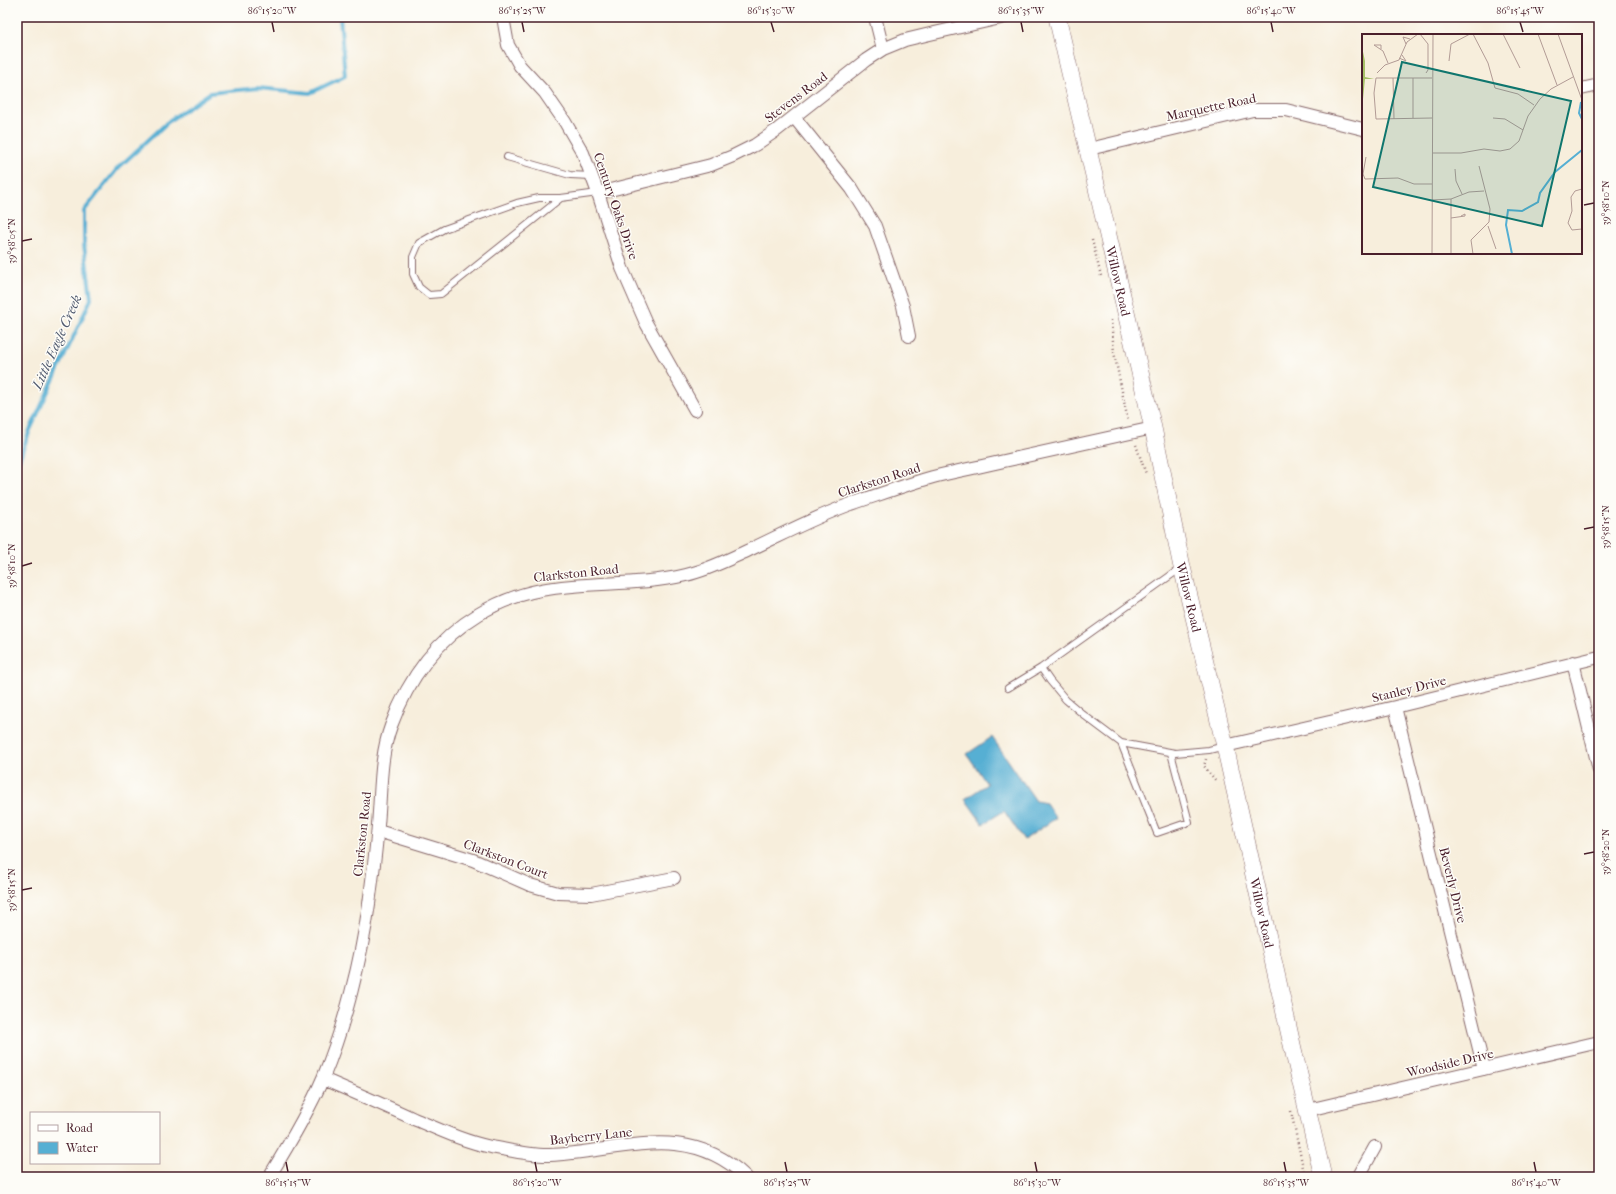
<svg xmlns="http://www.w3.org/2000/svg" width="1616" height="1194" font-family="'IM FELL French Canon',serif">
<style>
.water{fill:#56afd3;stroke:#50677f}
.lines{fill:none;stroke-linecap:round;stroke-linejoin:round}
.stream{stroke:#56afd3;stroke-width:4}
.lane-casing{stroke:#876769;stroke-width:8}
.street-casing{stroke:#876769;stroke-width:14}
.secondary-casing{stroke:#876769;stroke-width:18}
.path{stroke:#876769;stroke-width:2.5;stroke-dasharray:1 3;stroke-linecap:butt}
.lane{stroke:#fff;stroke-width:6}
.street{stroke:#fff;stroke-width:12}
.secondary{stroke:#fff;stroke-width:17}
.ticks{fill:none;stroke:#4a1f2b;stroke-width:1.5}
.labels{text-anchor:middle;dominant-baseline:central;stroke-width:3;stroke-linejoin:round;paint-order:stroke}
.street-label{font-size:13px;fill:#4a1f2b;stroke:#fdfcf7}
.water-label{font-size:14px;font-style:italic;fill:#4f596e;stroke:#fdfcf7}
.inset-river{fill:none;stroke:#56afd3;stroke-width:2}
.inset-road{fill:none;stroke:#b29b95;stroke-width:1}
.view{fill:#0f766e;fill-opacity:0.15;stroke:#0f766e;stroke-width:2}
.inset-edge{fill:none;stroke:#4a1f2b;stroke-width:2}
.neatline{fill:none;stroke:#4a1f2b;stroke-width:1.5}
.ticks-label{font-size:10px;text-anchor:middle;fill:#4a1f2b}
</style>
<rect width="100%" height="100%" fill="#fdfcf7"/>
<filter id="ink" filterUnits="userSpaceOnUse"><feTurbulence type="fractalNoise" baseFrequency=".025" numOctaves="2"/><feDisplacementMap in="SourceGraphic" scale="8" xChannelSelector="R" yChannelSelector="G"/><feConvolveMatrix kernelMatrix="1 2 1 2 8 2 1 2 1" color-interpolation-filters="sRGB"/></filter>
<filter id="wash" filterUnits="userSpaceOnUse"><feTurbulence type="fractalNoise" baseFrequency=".012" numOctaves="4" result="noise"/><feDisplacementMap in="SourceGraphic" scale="16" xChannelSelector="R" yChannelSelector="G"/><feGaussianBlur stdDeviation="0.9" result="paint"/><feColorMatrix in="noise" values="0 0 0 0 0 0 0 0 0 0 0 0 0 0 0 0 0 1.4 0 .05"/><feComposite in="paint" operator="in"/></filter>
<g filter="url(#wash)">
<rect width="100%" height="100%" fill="#f7eedc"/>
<path class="water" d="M 992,737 L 1036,801 L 1046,803 L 1056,818 L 1024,840 L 1004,811 L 983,824 L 965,799 L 987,784 L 967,754 Z"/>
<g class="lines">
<path class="stream" d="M 17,465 L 30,430 L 91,299 L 84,244 L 84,211 L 118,168 L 170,120 L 210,93 L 258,88 L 310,93 L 345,76 L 340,17"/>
</g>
</g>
<g filter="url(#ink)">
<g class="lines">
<g class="lane-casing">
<path id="lane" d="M 507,157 L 570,175 L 592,176
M 561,198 L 441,294 L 429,295 L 419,287 L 413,274 L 413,257 L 419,243 L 444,229 L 517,203 L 539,198 L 561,198 L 598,193
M 1041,668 L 1050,681 L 1066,700 L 1085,716 L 1121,743 L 1175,753 L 1209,750 L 1225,746
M 1008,688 L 1041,668 L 1181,568
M 1121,743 L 1157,833 L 1189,822 L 1171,753"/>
</g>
<g class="street-casing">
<path id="street" d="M 503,17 L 508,45 L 520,66 L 545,93 L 565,122 L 583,153 L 598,193 L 622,268 L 646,323 L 695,410
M 875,17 L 883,49
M 1581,89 L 1599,85
M 794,117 L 852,189 L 875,226 L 903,306 L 909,336
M 1089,149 L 1253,110 L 1286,110 L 1363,129
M 598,193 L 711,165 L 733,156 L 755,145 L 777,130 L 866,60 L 883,49 L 905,40 L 930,34 L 1005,17
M 1573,662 L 1599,770
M 1395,707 L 1484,1069
M 1225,746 L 1395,707 L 1599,657
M 378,831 L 473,860 L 530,885 L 558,893 L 591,894 L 674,878
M 323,1079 C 353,1092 384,1105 414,1119 C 440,1130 463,1141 491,1147 C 509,1150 532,1156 550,1155 C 621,1152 687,1120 746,1177
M 1308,1110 L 1599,1042
M 269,1177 C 288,1146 309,1111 323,1078 C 345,1025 361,960 369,904 C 373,874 377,843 379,812 C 381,783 381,753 391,726 C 408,679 436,640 479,614 C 547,572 614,592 686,575 C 708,570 727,560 747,551 C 781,535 815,517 851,504 C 878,495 905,485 933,477 C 956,471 980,467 1004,461 C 1054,450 1104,439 1153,428
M 1361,1177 L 1360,1174 L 1375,1147"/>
</g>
<g class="secondary-casing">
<g id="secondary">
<path id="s1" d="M 1057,17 L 1153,428 L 1182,567 L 1225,746 L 1293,1049 L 1323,1177"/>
</g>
</g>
<path class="path" d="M 1092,240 L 1101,276
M 1111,320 L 1114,352 L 1128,421
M 1136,445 L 1146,474
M 1206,759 L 1204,766 L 1216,781
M 1291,1111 L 1305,1177"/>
<use href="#lane" class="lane"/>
<use href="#street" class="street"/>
<use href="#secondary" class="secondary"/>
</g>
</g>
<path class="ticks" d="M 272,22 L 274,32M 522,22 L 524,32M 771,22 L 774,32M 1021,22 L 1023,32M 1271,22 L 1273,32M 1520,22 L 1523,32M 1584,205 L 1594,203M 22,241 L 32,239M 1584,529 L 1594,527M 22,566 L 32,563M 1584,854 L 1594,852M 22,890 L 32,888M 286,1162 L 288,1172M 535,1162 L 537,1172M 785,1162 L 787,1172M 1035,1162 L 1037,1172M 1284,1162 L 1286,1172M 1534,1162 L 1536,1172"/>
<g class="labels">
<g class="street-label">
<text transform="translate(796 97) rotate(-37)">Stevens Road</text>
<text transform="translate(1211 107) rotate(-12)">Marquette Road</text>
<text transform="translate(616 206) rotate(71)">Century Oaks Drive</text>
<text stroke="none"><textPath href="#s1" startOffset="271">Willow Road</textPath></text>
<text transform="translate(879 480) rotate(-18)">Clarkston Road</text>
<text transform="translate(576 573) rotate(-6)">Clarkston Road</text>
<text stroke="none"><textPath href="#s1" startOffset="595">Willow Road</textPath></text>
<text transform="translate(1409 689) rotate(-14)">Stanley Drive</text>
<text transform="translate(362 834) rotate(-84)">Clarkston Road</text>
<text transform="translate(506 859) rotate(21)">Clarkston Court</text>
<text transform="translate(1453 885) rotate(76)">Beverly Drive</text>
<text stroke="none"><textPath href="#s1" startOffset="919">Willow Road</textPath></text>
<text transform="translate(1450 1063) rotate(-13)">Woodside Drive</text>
<text transform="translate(591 1136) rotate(-6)">Bayberry Lane</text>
</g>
<g class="water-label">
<text transform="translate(57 342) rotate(-66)">Little Eagle Creek</text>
</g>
</g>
<g transform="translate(1362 34)">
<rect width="220" height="220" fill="#f7eedc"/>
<path d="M 0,13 L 3,27 L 3,43 L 12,45 L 3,45 L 0,75 Z" fill="#a7c168"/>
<path class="inset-river" d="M 219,68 L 217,79 L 220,85M 150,220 L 144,191 L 146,176 L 160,177 L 176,168 L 178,159 L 193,138 L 220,116"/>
<path class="inset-road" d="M 58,0 L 66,10 L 66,36 L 64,39M 111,0 L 126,29 L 133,54 L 156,60 L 172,71M 141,0 L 158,34M 176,0 L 195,51M 196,0 L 220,66M 44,10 L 41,3 L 48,5M 19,15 L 19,11 L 12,11 L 21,17 L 26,29M 37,24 L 44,27 L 40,21M 87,27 L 89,10 L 108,0M 15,39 L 23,31 L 37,26 L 45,8 L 56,0M 31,44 L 32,85M 51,44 L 51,84M 70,84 L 14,85 L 12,59 L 14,44 L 70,44M 131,84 L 143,85 L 161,96M 70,119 L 99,119 L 122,115 L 138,117 L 148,115 L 157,107 L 166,82 L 178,65 L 189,55 L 211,43M 4,123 L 1,140 L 3,145 L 36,144 L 52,150 L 70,150M 93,135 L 94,147 L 100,160M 220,155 L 213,157 L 209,163 L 210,177 L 206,189 L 210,196 L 220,195M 89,165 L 89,220M 70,166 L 89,165 L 107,158 L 122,157M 89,184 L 103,182 L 103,180 L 99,182M 126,192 L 134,215M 70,220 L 71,0M 111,220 L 109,206 L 127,188 L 128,175 L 117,132"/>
<path class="view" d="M 40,28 L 209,67 L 180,192 L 11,153 Z"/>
<rect width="220" height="220" class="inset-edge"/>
</g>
<rect width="1616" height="1194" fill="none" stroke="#fdfcf7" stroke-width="44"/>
<rect x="30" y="1112" width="130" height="52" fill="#fdfcf7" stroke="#b5a4a5"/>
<rect x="38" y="1125" width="20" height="6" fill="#ffffff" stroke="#b5a4a5"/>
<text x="66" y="1132" font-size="12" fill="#4a1f2b">Road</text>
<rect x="38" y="1142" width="20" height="12" fill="#56afd3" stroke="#b5a4a5"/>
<text x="66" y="1152" font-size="12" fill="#4a1f2b">Water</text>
<rect x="22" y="22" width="1572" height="1150" class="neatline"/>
<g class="ticks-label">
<text x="272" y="14">86°15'20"W</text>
<text x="522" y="14">86°15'25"W</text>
<text x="771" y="14">86°15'30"W</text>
<text x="1021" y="14">86°15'35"W</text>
<text x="1271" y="14">86°15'40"W</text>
<text x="1520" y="14">86°15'45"W</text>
<text transform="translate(1605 203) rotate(-90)" y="4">39°58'10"N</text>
<text transform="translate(11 241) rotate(-90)" y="4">39°58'05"N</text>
<text transform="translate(1605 527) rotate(-90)" y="4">39°58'15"N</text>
<text transform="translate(11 566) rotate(-90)" y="4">39°58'10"N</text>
<text transform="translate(1605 852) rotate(-90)" y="4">39°58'20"N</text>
<text transform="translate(11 890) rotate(-90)" y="4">39°58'15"N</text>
<text x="288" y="1186">86°15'15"W</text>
<text x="537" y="1186">86°15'20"W</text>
<text x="787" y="1186">86°15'25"W</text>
<text x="1037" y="1186">86°15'30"W</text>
<text x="1286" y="1186">86°15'35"W</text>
<text x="1536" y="1186">86°15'40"W</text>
</g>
</svg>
